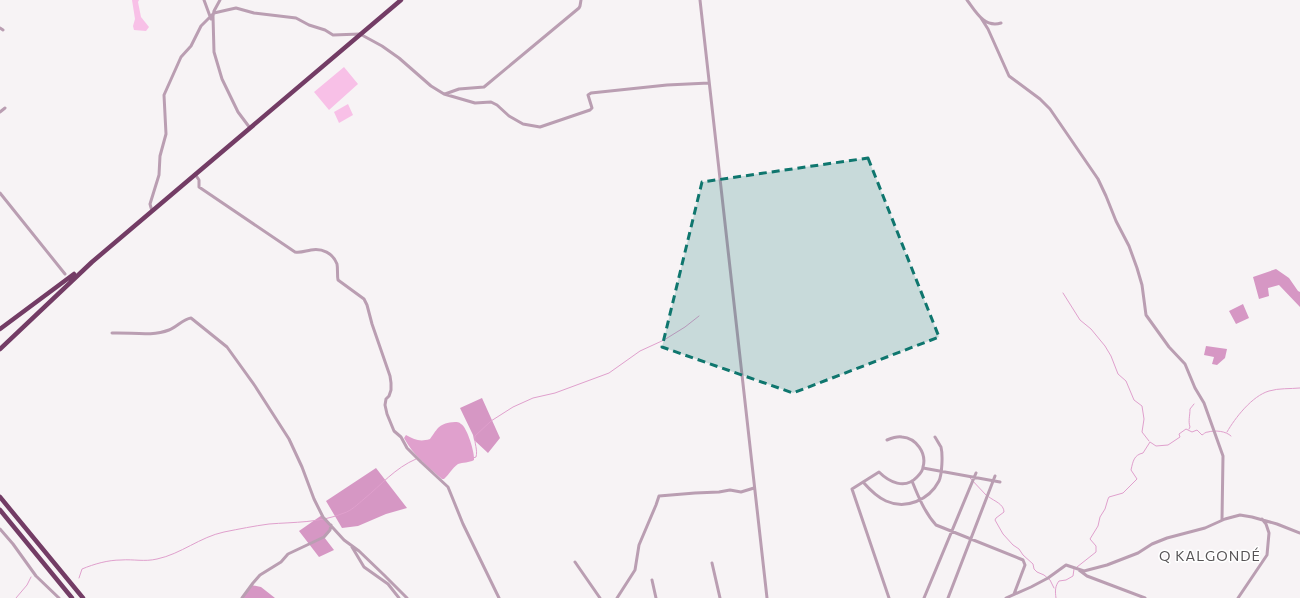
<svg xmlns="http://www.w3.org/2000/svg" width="1300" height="598" font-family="Commissioner,sans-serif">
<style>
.green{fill:#f8c0e7}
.forest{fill:#d697c4}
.water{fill:#e0a0cd}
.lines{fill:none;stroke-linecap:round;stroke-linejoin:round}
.stream{stroke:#e0a0cd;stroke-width:1}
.minor{stroke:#ba9eb2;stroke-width:3}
.highway{stroke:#733c65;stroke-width:4.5}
.marked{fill:#0f766e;fill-opacity:0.2;stroke:#0f766e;stroke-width:3;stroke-dasharray:8 5;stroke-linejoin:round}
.labels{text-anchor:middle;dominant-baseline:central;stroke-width:3;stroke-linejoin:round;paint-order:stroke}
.quarter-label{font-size:14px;letter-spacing:1px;fill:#575456;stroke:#fff}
</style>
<rect width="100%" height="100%" fill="#f7f3f5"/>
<path class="green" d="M 132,0 L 139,0 L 138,2 L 141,17 L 149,27 L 146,31 L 134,30 L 133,26 L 135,19 Z
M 344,67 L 358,84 L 329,110 L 314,92 Z
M 348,104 L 353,115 L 339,123 L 334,112 Z"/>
<path class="forest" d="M 1276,269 L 1289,278 L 1298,291 L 1300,292 L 1300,307 L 1279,285 L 1268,288 L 1269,296 L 1259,299 L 1253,277 Z
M 1243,304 L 1249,318 L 1236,324 L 1229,311 Z
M 1206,346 L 1227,349 L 1225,358 L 1217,365 L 1212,364 L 1214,357 L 1204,355 Z
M 482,398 L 500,438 L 488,453 L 474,440 L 473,435 L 460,408 Z
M 376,468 L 407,508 L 386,514 L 358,526 L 342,528 L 326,501 Z
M 322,515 L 331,527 L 324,537 L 334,550 L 319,557 L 299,531 Z
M 251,585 L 261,587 L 275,598 L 242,598 Z"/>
<path class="water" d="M 455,422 C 457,422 459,422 461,424 C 467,427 475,453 474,460 C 469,463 463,462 458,464 C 452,468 449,475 444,479 L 442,479 C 427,466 413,455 404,438 L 406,435 C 415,440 420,442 430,439 C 438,428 439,423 455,422 Z"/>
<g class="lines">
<path class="stream" d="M 1063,293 L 1080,320 L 1091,329 L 1105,346 L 1111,356 L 1118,374 L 1126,381 L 1134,400 L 1142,406 L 1144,419 L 1142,432 L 1149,441
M 1189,429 L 1190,427 C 1188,421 1190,416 1190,409 L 1194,404
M 1227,432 C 1235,418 1252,396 1269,391 C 1279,388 1290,389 1300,388
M 473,458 L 476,457 C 478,450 474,443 475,436 L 491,421 L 513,407 L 533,398 L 555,393 L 609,373 L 640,351 L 664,340 L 685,327 L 699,316
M 970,478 L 986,495
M 989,497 C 994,501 1004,504 1004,512 L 996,518 L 995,520 L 1003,534 L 1013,545 L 1019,549 L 1023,555 L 1033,564 L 1034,569 L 1037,572 L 1044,575 L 1050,580 L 1054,588
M 1077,567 L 1096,552 L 1096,546 L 1090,539 L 1098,526 L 1100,517 L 1105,509 L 1108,499 L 1109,497 L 1123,493 L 1137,479 L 1131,470 C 1133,461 1134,455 1143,453 L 1150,442 L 1156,446 L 1168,445 L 1180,437 L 1179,434 L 1186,429 L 1192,432 L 1197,430 L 1202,435 C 1204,434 1205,432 1208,432 C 1215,430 1226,431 1231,436
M 79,578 L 82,569 C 94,564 108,560 121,560 C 134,559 144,562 157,559 C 181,554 200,537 224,532 C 239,529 254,526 269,524 C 294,522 320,523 344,513 C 351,511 358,504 364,499 C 381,485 395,468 416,459
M 16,598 L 27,585 L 31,577
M 1056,598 C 1055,591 1055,586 1059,581 L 1066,580 L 1073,576 L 1074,569"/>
<path class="minor" d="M 204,0 L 211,19
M 220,0 L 214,11 L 213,16 L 214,52 L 222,79 L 238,112 L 250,128
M 700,0 L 767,598
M 967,0 C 976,12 984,28 1001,23
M 981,18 L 988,29 L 1009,76 L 1040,99 L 1050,109 L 1098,179 L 1106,196 L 1116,221 L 1129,246 L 1137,268 L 1142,285 L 1146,315 L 1169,347 L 1185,364 L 1195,388 L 1204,403 L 1223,456 L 1222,520
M 0,28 L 3,30
M 445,94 L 459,89 L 484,87 L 579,8 L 580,6 L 581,0
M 0,112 L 5,108
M 195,174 L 199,180 L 199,187 L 295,252 C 301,253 305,251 311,250 C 322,248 333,253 337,264 C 338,269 337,275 338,280 L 364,299 L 367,305 L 372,324 L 390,376 L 391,383 L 391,390 L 389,396 L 386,399 L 385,405 L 387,414 L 394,431 L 401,437 L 407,448 L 421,462 L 448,487 L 463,524 L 499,598
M 0,193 L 65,274
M 152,211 L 150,204 L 159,175 L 160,156 L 166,134 L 164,95 L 181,57 L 191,46 L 201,26 L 214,13 L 227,10 L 236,8 L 254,13 L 296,18 L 309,25 L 325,30 L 333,35 L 360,34 L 382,46 L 399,58 L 431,86 L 444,94 L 475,103 L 491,102 L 497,105 L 509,116 L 523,124 L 540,127 L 590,110 L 592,108 L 588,95 L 591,93 L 667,85 L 709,83
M 112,333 C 131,332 151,337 169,330 C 177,327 183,319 191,318 L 227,347 L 255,386 L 289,439 L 302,467 L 314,499 L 323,517 L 344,540 L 359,551 L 384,575 L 407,598
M 887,440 C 892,438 897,436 902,437 C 916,438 927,453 923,467 C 923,470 920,474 917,477 C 905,490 889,482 879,472 L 852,489 L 889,598
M 923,468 L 1000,482
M 912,481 C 918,496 925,513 936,525 L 1023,560 L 1025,565 L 1014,594
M 863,482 C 870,490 877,497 886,501 C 906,510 929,500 939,481 C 942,474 943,455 941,447 C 939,444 937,440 935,437
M 0,529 L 13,544 L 36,576 L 59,598
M 352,547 L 364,567 L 388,584 L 399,598
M 575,562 L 600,598
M 712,563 L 720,598
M 1079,570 L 1087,576 L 1145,598
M 652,580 L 656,598
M 242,598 L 253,583 L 260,575 L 281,562 L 288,554 L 324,537 L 330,530 L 331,525
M 617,598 L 635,570 L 639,545 L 656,505 L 659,496 L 695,493 L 719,492 L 730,490 L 741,492 L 754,488
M 924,598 L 976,473
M 948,598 L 995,476
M 1006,598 L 1031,587 L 1048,578 L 1066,565 L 1084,571 L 1107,565 L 1138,553 L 1152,544 L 1167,538 L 1205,528 L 1225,519 L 1240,515 L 1252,517 L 1277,524 L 1300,533
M 1238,598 L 1267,555 L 1269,533 L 1266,524 L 1262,519"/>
<path class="highway" d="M 0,329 L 74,274
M 0,349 L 92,262 L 401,0
M 0,497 L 83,598
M 0,510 L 72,598"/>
</g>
<path class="marked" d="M 868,158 L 939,337 L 793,393 L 662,347 L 702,182 Z"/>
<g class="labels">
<g class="quarter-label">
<text x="1210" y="555">Q KALGONDÉ</text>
</g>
</g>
</svg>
